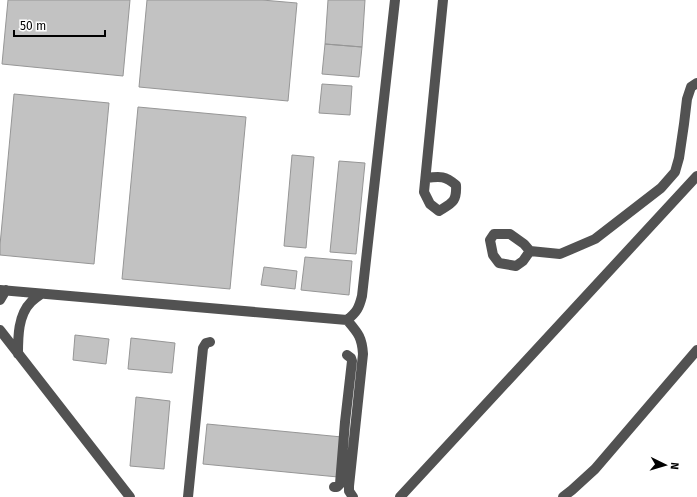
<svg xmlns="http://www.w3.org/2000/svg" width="697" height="497" font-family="'Fira Sans',sans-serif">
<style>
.building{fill:#c2c2c2;stroke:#969696}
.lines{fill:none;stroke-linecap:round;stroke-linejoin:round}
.minor{stroke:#525252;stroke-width:10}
</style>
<rect width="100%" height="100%" fill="#fff"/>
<path class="building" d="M 8,0 L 130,0 L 123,76 L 2,64 Z
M 147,0 L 262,0 L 297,3 L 288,101 L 139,87 Z
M 328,0 L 365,0 L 362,47 L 325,44 Z
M 325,44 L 362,47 L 359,77 L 322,74 Z
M 322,84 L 352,86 L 350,115 L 319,113 Z
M 14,94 L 109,103 L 94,264 L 0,255 L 0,245 Z
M 138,107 L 246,117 L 230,289 L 122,279 Z
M 292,155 L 314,157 L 306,248 L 284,246 Z
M 339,161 L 365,163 L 356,254 L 330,252 Z
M 305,257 L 352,261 L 349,295 L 301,290 Z
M 264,267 L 297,271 L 295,289 L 261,285 Z
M 75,335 L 109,339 L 106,364 L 73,360 Z
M 131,338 L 175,343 L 172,373 L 128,369 Z
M 136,397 L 170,401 L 164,469 L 130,466 Z
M 207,424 L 342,437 L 338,477 L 203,464 Z"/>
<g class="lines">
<path class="minor" d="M 426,178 C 441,176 445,176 456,185 C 457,202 452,203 439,211 L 430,204 L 424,192 L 443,0
M 530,251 L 523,261 L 516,266 L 499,263 L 493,255 L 490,240 L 494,234 L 510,234 L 524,244 L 530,251 L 560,254 L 595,239 L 661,188 L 675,172 L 679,158 L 684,124 L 687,99 L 691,87 L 697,83
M 0,290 L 347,320 C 357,312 359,308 362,296 L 395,0
M 0,300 L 6,290
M 347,320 C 358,333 362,337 363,354 L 349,486 L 349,491 L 353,497
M 0,330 L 130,497
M 18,354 C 18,337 18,315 31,302 C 34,299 38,296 41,294
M 334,487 L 337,487 L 340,484 L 345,422 L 352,361 L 351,358 L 347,355
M 188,497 L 203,348 L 206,343 L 210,342
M 400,497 L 697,176
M 563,497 L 572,490 L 595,469 L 697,350"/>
</g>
<g transform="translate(665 465) rotate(95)" stroke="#ffffff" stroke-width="3" paint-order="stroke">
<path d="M0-3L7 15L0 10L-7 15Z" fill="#000000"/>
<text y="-6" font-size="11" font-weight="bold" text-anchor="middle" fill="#000000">N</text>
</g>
<path d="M14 30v6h91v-6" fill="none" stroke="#000000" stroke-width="2"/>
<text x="20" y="30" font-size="12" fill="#000000" stroke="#ffffff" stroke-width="3" paint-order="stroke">50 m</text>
</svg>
